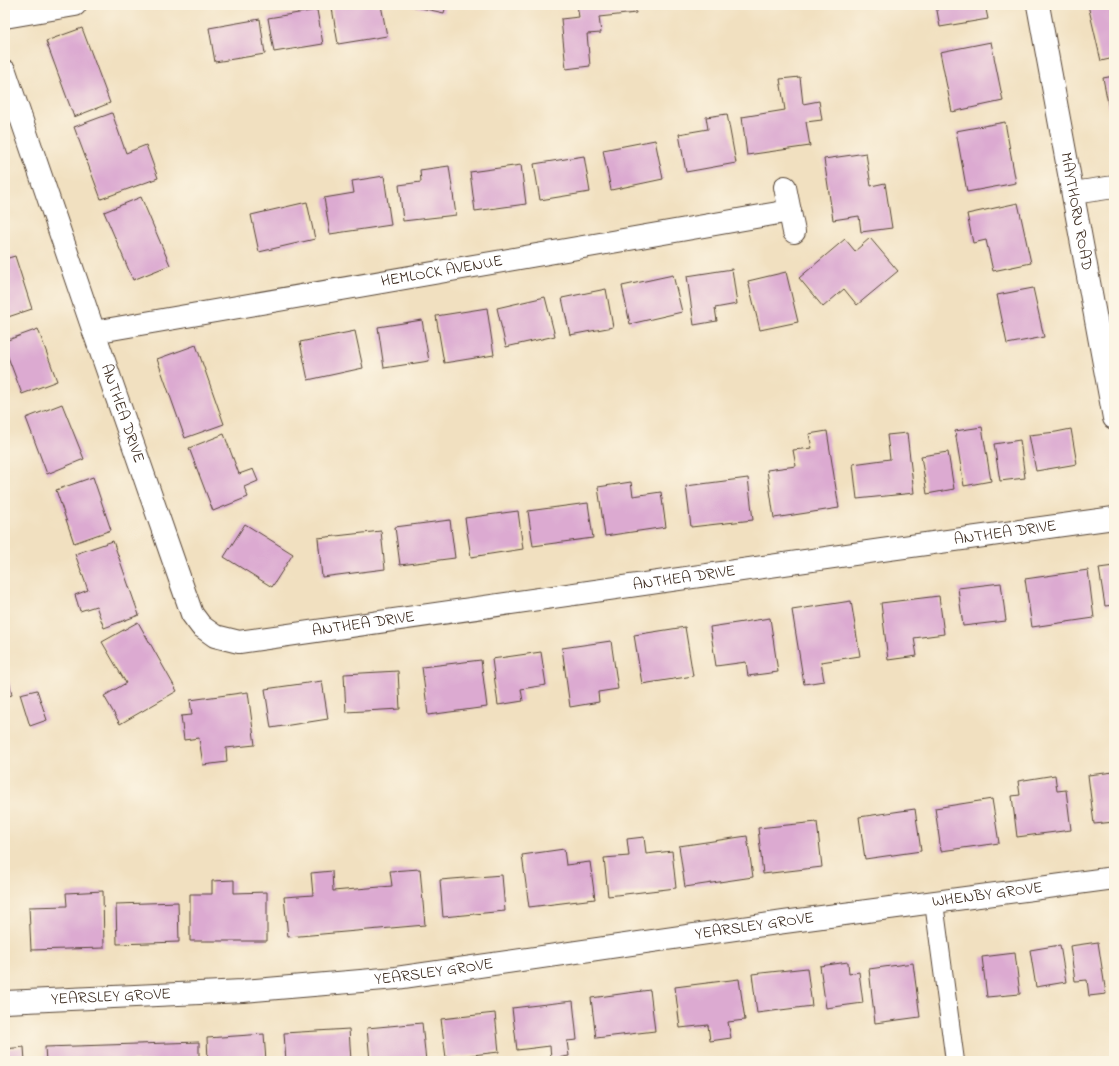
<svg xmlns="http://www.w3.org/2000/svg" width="1119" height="1066" font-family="'Indie Flower',sans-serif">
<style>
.building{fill:#dcaad1}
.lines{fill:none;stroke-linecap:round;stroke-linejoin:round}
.lane-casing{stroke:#564536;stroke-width:20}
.street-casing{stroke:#564536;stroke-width:24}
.lane{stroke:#fff;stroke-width:18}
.street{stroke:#fff;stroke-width:22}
.labels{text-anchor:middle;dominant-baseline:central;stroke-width:3;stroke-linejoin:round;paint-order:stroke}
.street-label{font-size:16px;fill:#3b2a1e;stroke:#fcf5e5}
</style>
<rect width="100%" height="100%" fill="#fcf5e5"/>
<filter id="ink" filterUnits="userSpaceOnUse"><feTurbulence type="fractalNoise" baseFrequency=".025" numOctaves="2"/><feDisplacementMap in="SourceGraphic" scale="8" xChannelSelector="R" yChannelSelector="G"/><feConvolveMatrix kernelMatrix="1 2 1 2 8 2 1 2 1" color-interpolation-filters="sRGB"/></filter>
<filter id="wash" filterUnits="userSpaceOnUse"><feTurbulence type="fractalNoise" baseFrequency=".012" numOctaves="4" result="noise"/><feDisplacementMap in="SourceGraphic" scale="16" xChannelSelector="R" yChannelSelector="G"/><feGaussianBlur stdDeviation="0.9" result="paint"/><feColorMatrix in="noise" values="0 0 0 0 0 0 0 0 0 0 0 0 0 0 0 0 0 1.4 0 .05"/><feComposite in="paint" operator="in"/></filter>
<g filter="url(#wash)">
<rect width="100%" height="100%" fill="#f1e0c0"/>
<g id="blocks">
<path class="building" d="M 352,5 L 381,5 L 387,36 L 338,44 L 332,8 Z
M 407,5 L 446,5 L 444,13 Z
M 577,5 L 636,5 L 636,13 L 599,17 L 601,33 L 587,34 L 590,66 L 566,69 L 561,19 L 579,17 Z
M 936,5 L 985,5 L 988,19 L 940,27 Z
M 1088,5 L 1114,5 L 1114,58 L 1101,61 Z
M 317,10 L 323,44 L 274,52 L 268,18 Z
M 260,19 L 265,54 L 215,62 L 209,28 Z
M 82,28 L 110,103 L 74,117 L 46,41 Z
M 991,42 L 1003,101 L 952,112 L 940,52 Z
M 1114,76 L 1114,129 L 1113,129 L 1103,78 Z
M 800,77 L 803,104 L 819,101 L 822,120 L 806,122 L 810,146 L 747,155 L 742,117 L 785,110 L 780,79 Z
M 112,113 L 126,153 L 146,145 L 158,178 L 101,199 L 74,127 Z
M 727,114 L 736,163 L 686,172 L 679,134 L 708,129 L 706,117 Z
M 1005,122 L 1016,183 L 967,192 L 956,131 Z
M 655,140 L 663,179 L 611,190 L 603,150 Z
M 866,153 L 871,186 L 885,183 L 892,228 L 861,232 L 859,216 L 833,220 L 824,159 Z
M 584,156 L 590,192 L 540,200 L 534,164 Z
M 521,165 L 526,204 L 475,211 L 470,172 Z
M 449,166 L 456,215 L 403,221 L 399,185 L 421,182 L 420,170 Z
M 384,176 L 391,225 L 330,234 L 324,198 L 354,193 L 352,181 Z
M 141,197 L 170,265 L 133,280 L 104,212 Z
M 307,202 L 315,239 L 259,252 L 251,215 Z
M 1018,203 L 1031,263 L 993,271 L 986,240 L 973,243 L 967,214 Z
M 870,238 L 898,271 L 857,305 L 844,289 L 823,307 L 799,278 L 845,239 L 855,251 Z
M 15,256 L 32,309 L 5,318 L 5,259 Z
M 732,269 L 737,304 L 715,308 L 717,321 L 694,325 L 687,276 Z
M 786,272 L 798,322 L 760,330 L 748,281 Z
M 673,275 L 682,312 L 630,324 L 622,286 Z
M 1033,288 L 1044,337 L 1007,344 L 997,295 Z
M 606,289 L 613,327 L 570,335 L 562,298 Z
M 545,297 L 555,336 L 506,347 L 497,308 Z
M 487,308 L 494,355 L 444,363 L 436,316 Z
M 422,320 L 429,361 L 384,368 L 378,327 Z
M 38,329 L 57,381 L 22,394 L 5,349 L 5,341 Z
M 355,331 L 363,368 L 308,380 L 300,342 Z
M 196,345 L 224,424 L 185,438 L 157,359 Z
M 62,404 L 84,459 L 47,474 L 26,418 Z
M 982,427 L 991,481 L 964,486 L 955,431 Z
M 1071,429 L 1077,464 L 1036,471 L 1029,435 L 1056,432 Z
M 827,431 L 839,508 L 774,518 L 767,470 L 796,466 L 793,450 L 812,448 L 809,434 Z
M 907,433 L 914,493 L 857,499 L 853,464 L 890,459 L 887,435 Z
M 224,434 L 239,474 L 253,469 L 258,481 L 244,487 L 248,497 L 213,511 L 189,448 Z
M 1020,440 L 1025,478 L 1000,481 L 994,444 Z
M 948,452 L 954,489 L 927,494 L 921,456 Z
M 93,477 L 111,530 L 74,543 L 56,490 Z
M 748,478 L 753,520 L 691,527 L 686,486 Z
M 631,482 L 633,496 L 661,492 L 666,527 L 605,536 L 598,487 Z
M 588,503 L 593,538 L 533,546 L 528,511 Z
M 518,511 L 523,549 L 471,557 L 465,518 Z
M 450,520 L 455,558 L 400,565 L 395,527 Z
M 245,524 L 293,554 L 272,587 L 224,557 Z
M 381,531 L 385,569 L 322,577 L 318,538 Z
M 113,541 L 139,615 L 104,628 L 96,606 L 80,611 L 75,595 L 88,590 L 75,554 Z
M 1114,566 L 1114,605 L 1105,606 L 1099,568 Z
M 1088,570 L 1094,618 L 1032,627 L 1025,579 Z
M 1001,583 L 1006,621 L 963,626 L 958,588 Z
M 939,596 L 944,634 L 914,638 L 917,656 L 888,660 L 881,603 Z
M 851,601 L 860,656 L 821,662 L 824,681 L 804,684 L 792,610 Z
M 770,618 L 778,672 L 748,676 L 746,662 L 716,666 L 710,627 Z
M 138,622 L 177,691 L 120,724 L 104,696 L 126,683 L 102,642 Z
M 685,627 L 693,676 L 642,684 L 634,635 Z
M 611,641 L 618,689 L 598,692 L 599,702 L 570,707 L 562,648 Z
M 541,652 L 546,685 L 521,689 L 523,701 L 498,705 L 492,659 Z
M 481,660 L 487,707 L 428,715 L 422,667 Z
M 398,671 L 400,709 L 346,712 L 344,674 Z
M 9,681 L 12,695 L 5,697 L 5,682 Z
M 322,681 L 328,719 L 271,728 L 265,689 Z
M 37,690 L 47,720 L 30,726 L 20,694 Z
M 248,692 L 255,745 L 226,748 L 227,762 L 203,765 L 199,738 L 184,740 L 181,716 L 192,715 L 190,700 Z
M 1114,772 L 1114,822 L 1094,824 L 1088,775 Z
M 1055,775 L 1057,791 L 1066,790 L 1071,830 L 1017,837 L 1012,796 L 1020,795 L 1018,781 Z
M 992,799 L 999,843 L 941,851 L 935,808 Z
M 915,809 L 921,851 L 865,859 L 859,817 Z
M 817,822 L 822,867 L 763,874 L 758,828 Z
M 747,836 L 753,877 L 685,887 L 679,846 Z
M 644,837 L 646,854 L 672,851 L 676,888 L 608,896 L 604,858 L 629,856 L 627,839 Z
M 564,849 L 566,865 L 590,862 L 595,899 L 529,907 L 522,855 Z
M 420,869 L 425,925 L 288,937 L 284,897 L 313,895 L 311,873 L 332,871 L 333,891 L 392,886 L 390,871 Z
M 502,875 L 505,911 L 443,917 L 440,880 Z
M 234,880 L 234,893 L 267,892 L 267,941 L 190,941 L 190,894 L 212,894 L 212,881 Z
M 103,891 L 104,948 L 31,950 L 29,907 L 67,906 L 66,893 Z
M 178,902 L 179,942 L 117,944 L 116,904 Z
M 1114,935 L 1114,955 L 1113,955 L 1110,936 Z
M 1098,942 L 1106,994 L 1089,996 L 1087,980 L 1075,981 L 1070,946 Z
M 1060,945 L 1066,982 L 1036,987 L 1030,950 Z
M 1015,953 L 1020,994 L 987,997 L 982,957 Z
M 848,962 L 849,974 L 859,972 L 863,1003 L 826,1008 L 820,966 Z
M 913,963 L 920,1017 L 875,1023 L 869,969 Z
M 807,968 L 812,1006 L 757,1013 L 752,974 Z
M 739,979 L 745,1020 L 728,1022 L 731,1038 L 710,1041 L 708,1025 L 680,1028 L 675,987 Z
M 650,990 L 655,1031 L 596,1038 L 591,998 Z
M 573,1001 L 577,1040 L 567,1041 L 569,1056 L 551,1059 L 550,1046 L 517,1050 L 512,1008 Z
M 495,1013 L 499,1052 L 446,1058 L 441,1019 Z
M 422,1023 L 426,1061 L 370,1061 L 367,1028 Z
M 349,1029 L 351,1061 L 286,1061 L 284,1033 Z
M 264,1034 L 266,1061 L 208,1061 L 207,1038 Z
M 199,1042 L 199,1061 L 46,1061 L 45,1047 Z
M 24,1047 L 25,1061 L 5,1061 L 5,1049 Z"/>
</g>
</g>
<g filter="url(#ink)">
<use href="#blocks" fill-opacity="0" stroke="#564536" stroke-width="1"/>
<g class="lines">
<g class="lane-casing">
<path id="lane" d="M 934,903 L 955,1061"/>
</g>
<g class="street-casing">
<g id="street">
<path id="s1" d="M 1038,5 L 1114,418"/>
<path d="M 5,17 L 75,5"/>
<path id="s2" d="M 5,71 L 94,332 L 192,614 L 201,626 L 215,636 L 239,642 L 882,550 L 1114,518"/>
<path d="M 785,187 L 794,232"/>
<path d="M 1073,193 L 1114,187"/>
<path id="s3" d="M 94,332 L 790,211"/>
<path id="s4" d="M 5,1002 L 243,991 L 396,978 L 784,922 L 1040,888 L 1114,878"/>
</g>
</g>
<use href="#lane" class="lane"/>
<use href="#street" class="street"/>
</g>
</g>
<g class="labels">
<g class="street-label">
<text stroke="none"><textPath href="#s1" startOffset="210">MAYTHORN ROAD</textPath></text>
<text stroke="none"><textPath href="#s3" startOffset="353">HEMLOCK AVENUE</textPath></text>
<text stroke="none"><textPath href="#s2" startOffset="362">ANTHEA DRIVE</textPath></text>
<text stroke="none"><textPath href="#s2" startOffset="1405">ANTHEA DRIVE</textPath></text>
<text stroke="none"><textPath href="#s2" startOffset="1081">ANTHEA DRIVE</textPath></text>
<text stroke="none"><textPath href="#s2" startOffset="757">ANTHEA DRIVE</textPath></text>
<text stroke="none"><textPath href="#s4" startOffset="989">WHENBY GROVE</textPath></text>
<text stroke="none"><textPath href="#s4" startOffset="754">YEARSLEY GROVE</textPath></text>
<text stroke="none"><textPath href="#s4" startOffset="430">YEARSLEY GROVE</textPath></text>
<text stroke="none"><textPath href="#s4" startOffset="106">YEARSLEY GROVE</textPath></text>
</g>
</g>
<rect width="1119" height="1066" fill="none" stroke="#fcf5e5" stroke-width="20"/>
</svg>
